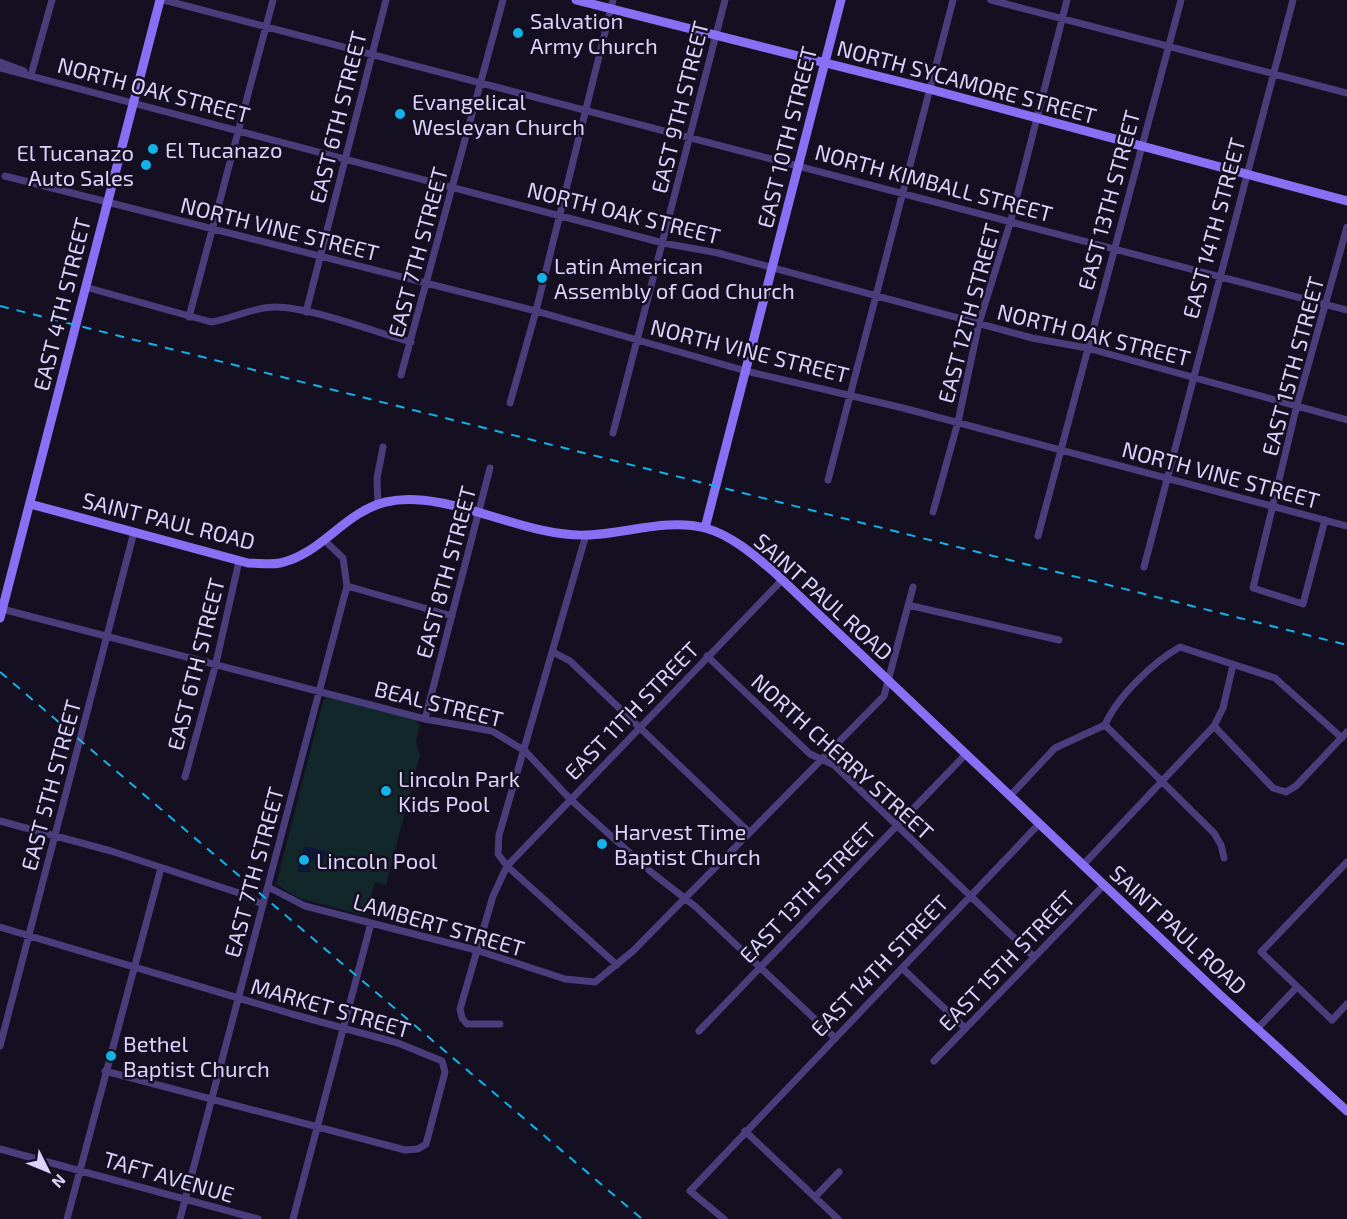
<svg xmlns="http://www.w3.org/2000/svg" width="1347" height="1219" font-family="'Exo 2',sans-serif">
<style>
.green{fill:#12272a}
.water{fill:#0d173b}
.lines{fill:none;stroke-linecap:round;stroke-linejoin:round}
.street{stroke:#493d7c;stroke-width:7}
.secondary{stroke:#8770f4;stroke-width:9}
.rail{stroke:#11b3e8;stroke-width:2;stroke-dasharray:9 8;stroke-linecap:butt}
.poi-dot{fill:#11b3e8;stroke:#140f21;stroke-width:2}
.labels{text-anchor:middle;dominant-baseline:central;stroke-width:5;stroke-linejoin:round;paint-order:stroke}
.poi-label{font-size:22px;fill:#ddd2fc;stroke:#140f21;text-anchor:start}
.street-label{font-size:22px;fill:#ddd2fc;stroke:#140f21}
</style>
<rect width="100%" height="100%" fill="#140f21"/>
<path class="green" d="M 327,697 L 416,720 L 420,725 L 416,742 L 420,755 L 386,885 L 375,882 L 366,916 L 298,898 L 276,884 L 323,701 Z"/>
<path class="water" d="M 304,846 L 326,851 L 323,862 L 308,859 L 311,872 L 297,872 Z"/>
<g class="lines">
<path class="street" d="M 164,0 L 1347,310
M 991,0 L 1347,93
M 0,62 L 24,71
M 0,68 L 663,243 L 718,253 L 1032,338 L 1087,348 L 1347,420
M 31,75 L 52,0
M 5,176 L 536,311 L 746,371 L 903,408 L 1347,526
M 85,287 L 211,322 C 232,319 253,307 275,307 C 311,307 374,332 411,342
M 306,312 L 386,0
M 189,317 L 273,0
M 401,375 L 503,0
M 510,403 L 536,311 L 613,0
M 613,433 L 725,0
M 828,480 L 953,0
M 378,505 L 377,478 L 383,447
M 933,512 L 958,422 L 979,323 L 1011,220 L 1067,0
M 1325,520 L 1303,604 L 1253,588 L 1297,405 L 1347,227
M 586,535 L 499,835 L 498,854 L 507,866 L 617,965
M 1038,536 L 1181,0
M 1144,567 L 1293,0
M 347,586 L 452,616
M 908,605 L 1059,640
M 2,609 L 425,719 L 492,731 L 525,751 L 570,799 L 651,872 L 696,907 L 834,1037
M 553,652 L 570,661 L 749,832
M 707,656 L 810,754 L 834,765 L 1034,957
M 425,719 L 490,468
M 1105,725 C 1117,697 1153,662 1180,647 L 1275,678 L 1342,738
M 1105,725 L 1214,833 L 1221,845 L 1224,858
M 1214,726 L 1273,788 L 1286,792 L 1296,786 L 1347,732
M 185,777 L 216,663 L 239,561
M 1010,796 L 1055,748 L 1105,725
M 0,821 L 111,851 L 245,895 L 263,905
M 1347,862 L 1261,952 L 1332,1020 L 1347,1004
M 1083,865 L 1214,726 L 1223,708 L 1233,665
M 268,887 L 305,906 L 476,950 L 565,979 L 595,982 L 633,951 L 884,696 L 913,587
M 0,927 L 292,1014 L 398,1043 L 442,1061 L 445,1072 L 426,1144 L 418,1149 L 405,1150 L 105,1071
M 902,968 L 965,1028
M 500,1024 L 467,1024 L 462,1018 L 460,1009 L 493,896 L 507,866 L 782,580
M 1257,1029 L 1297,987
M 699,1031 L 966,754
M 0,1046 L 134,532
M 934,1061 L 1104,885
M 745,1131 L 838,1219
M 0,1149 L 258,1219
M 815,1197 L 839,1172
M 67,1219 L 161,868
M 180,1219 L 347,586 L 343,558 L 325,541
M 293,1219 L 371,923
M 724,1219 L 690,1191 L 1039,824"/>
<path class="secondary" d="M 576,0 L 929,89 L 1347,201
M 30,504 L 248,563 C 258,563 270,565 280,563 C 322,554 344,512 386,502 C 447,488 523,538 587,535 C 625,534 667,518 705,528 C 731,535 754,555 774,572 L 1220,995 L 1347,1111
M 705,528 L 841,0
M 0,618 L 160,0"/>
<path class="rail" d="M 0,306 L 1347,645
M 0,672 L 642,1219"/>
</g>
<g class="poi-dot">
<circle cx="518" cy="33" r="6"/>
<circle cx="400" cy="114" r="6"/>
<circle cx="153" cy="149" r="6"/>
<circle cx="146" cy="165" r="6"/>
<circle cx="542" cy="278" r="6"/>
<circle cx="386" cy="791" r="6"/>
<circle cx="602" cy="844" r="6"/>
<circle cx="304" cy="860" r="6"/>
<circle cx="111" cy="1056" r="6"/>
</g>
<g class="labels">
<g class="poi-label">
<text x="530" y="20">Salvation<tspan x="530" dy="25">Army Church</tspan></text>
<text x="412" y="101">Evangelical<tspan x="412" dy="25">Wesleyan Church</tspan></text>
<text x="165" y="149">El Tucanazo</text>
<text x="134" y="152" text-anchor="end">El Tucanazo<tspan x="134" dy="25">Auto Sales</tspan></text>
<text x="554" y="265">Latin American<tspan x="554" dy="25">Assembly of God Church</tspan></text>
<text x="398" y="778">Lincoln Park<tspan x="398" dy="25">Kids Pool</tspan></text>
<text x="614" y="831">Harvest Time<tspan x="614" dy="25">Baptist Church</tspan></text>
<text x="316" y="860">Lincoln Pool</text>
<text x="123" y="1043">Bethel<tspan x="123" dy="25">Baptist Church</tspan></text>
</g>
<g class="street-label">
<text transform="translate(967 81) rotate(15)">NORTH SYCAMORE STREET</text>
<text transform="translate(154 89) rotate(15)">NORTH OAK STREET</text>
<text transform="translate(679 107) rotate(-76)">EAST 9TH STREET</text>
<text transform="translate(337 117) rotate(-76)">EAST 6TH STREET</text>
<text transform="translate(786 137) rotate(-76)">EAST 10TH STREET</text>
<text transform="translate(934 182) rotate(15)">NORTH KIMBALL STREET</text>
<text transform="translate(1108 200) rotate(-75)">EAST 13TH STREET</text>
<text transform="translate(624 212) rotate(14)">NORTH OAK STREET</text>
<text transform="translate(280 228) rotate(14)">NORTH VINE STREET</text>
<text transform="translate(1213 228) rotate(-75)">EAST 14TH STREET</text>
<text transform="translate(417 252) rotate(-75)">EAST 7TH STREET</text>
<text transform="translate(61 304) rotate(-76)">EAST 4TH STREET</text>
<text transform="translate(968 313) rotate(-75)">EAST 12TH STREET</text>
<text transform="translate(1094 334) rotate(14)">NORTH OAK STREET</text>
<text transform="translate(750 350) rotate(14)">NORTH VINE STREET</text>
<text transform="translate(1292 366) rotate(-75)">EAST 15TH STREET</text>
<text transform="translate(1221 474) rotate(15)">NORTH VINE STREET</text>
<text transform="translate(169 520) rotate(14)">SAINT PAUL ROAD</text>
<text transform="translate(445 572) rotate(-75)">EAST 8TH STREET</text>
<text transform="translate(824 596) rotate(42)">SAINT PAUL ROAD</text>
<text transform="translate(195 664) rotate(-76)">EAST 6TH STREET</text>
<text transform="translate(439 703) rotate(14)">BEAL STREET</text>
<text transform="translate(631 710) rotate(-46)">EAST 11TH STREET</text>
<text transform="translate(843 756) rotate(42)">NORTH CHERRY STREET</text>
<text transform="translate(50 785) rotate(-75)">EAST 5TH STREET</text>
<text transform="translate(253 872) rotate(-75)">EAST 7TH STREET</text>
<text transform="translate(807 892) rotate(-46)">EAST 13TH STREET</text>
<text transform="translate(439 924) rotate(16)">LAMBERT STREET</text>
<text transform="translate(1179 929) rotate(43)">SAINT PAUL ROAD</text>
<text transform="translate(1006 960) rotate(-46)">EAST 15TH STREET</text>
<text transform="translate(879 965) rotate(-46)">EAST 14TH STREET</text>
<text transform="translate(331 1007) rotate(16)">MARKET STREET</text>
<text transform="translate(169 1176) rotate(16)">TAFT AVENUE</text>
</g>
</g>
<g transform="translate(48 1171) rotate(133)" stroke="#140f21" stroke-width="4.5" paint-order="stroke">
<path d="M0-4.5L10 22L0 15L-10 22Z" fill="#ddd2fc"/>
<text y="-9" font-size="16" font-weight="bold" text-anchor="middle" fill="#ddd2fc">N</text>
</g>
</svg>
